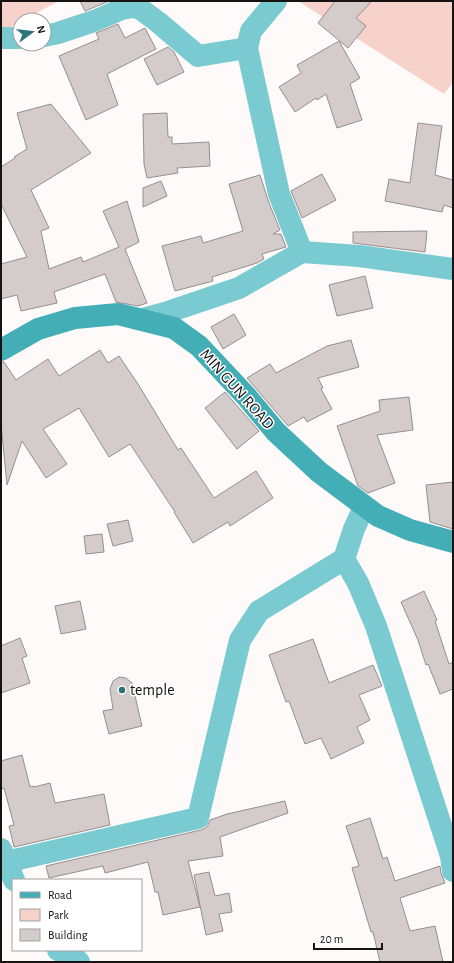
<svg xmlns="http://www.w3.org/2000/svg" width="454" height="963" font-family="'Alegreya Sans',sans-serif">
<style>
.green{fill:#f6d2ca}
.building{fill:#d4ccca;stroke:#968e8c}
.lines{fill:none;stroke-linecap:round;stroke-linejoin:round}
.street{stroke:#7acbd1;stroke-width:22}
.secondary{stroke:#43aeb6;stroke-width:22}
.poi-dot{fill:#2b757a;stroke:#fff;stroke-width:1.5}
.labels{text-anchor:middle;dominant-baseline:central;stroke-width:3;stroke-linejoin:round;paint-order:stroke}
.street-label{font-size:16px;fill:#161312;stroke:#fff}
.poi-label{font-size:16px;fill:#161312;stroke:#fff;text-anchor:start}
</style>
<rect width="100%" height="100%" fill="#fefafa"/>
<path class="green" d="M 1,1 L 59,1 L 23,20 L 20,20 L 20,22 L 1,32 Z
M 298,1 L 453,1 L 453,82 L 444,94 Z"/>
<path class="building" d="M 80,1 L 106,1 L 107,2 L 85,11 Z
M 335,1 L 372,1 L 356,18 L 366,26 L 348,48 L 318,23 Z
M 118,24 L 125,38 L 145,28 L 156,49 L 107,74 L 118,105 L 86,120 L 59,56 L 99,39 L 96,33 Z
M 339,41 L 360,78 L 350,84 L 362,120 L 337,128 L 326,94 L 317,100 L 316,98 L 295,112 L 279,87 L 301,73 L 297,65 Z
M 168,47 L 174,52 L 184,72 L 157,85 L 144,59 Z
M 51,104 L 91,153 L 31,190 L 49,228 L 41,231 L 49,269 L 81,257 L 83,262 L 119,247 L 103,211 L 127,201 L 139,242 L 125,249 L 147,303 L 138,306 L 116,302 L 105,274 L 54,292 L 57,303 L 21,311 L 17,295 L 1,299 L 1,264 L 27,257 L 1,204 L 1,167 L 15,158 L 14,157 L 27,149 L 17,113 Z
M 167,113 L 168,137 L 172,137 L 172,144 L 209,142 L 210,166 L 177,168 L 178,173 L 147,178 L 144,164 L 143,114 Z
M 418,123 L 442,126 L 435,175 L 453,180 L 453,208 L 444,205 L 442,212 L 385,201 L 389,179 L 410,183 Z
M 322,174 L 336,200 L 302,218 L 291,191 Z
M 260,175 L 269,203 L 280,230 L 273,234 L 281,234 L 286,247 L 262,254 L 264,259 L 257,263 L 212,277 L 213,281 L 175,291 L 162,246 L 201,236 L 203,243 L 243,231 L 229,184 Z
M 161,181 L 167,196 L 143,207 L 143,188 Z
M 427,231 L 425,252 L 353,243 L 353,232 Z
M 365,276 L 373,308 L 337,316 L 329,285 Z
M 234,314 L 246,335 L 223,349 L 211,327 Z
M 351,340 L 359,367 L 318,378 L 323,388 L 321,389 L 332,409 L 307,422 L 304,417 L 288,426 L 247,378 L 270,364 L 276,373 L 327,346 Z
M 100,350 L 108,363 L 119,356 L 138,384 L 178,450 L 181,448 L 214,498 L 256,471 L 273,498 L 230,526 L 228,522 L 193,543 L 174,512 L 175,512 L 130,444 L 109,457 L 79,408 L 43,429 L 67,464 L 46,478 L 22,441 L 7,485 L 1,424 L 1,362 L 4,362 L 16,380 L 48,359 L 59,376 Z
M 225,392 L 259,431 L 237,449 L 205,408 Z
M 409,397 L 413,430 L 377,435 L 395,483 L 368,493 L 358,486 L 337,426 L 380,411 L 379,400 Z
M 453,482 L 453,529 L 430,522 L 426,485 Z
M 128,520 L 133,541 L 113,546 L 107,524 Z
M 102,534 L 104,552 L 86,554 L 84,536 Z
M 424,591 L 437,620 L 435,621 L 449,664 L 453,662 L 453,689 L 440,694 L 428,664 L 426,665 L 418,640 L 401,602 Z
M 80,601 L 86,629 L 61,634 L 55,606 Z
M 20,638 L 27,656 L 22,658 L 30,683 L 1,693 L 1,646 Z
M 313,639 L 329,683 L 373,665 L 382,686 L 359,695 L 370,720 L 357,727 L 364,743 L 331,759 L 321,738 L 305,744 L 289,701 L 286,702 L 269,655 Z
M 119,677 L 126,678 L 132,683 L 142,726 L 109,734 L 103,711 L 113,709 L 110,689 L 113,681 Z
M 22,755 L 30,787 L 34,786 L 34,787 L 50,783 L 55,803 L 104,794 L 110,825 L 14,847 L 9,826 L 14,825 L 4,788 L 1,789 L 1,761 Z
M 285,801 L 288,813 L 220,837 L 223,856 L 188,861 L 200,907 L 163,915 L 158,892 L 155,892 L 148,862 L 105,873 L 103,866 L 49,878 L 46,866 L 201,830 L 207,827 L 210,820 L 227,814 Z
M 370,818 L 383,859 L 387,857 L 395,881 L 440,866 L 441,873 L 445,883 L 400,898 L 410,931 L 435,926 L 443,962 L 380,962 L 373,932 L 371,932 L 352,868 L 359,866 L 346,826 Z
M 209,872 L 215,896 L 229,893 L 232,912 L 219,914 L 223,931 L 206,935 L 194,875 Z"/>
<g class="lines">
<path class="street" d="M 276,1 L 251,31 L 247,48 L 279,194 L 302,252
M 44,36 L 58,33 L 94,21 L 122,9 L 132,7 L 139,8 L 158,22 L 198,56 L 247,48
M 1,38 L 20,38
M 142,319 L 168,312 L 239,288 L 302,252 L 359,256 L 453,269
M 344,559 L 358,583 L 376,626 L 451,856 L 453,871
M 1,849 L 14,880
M 1,863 L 198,818 L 240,640 L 259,611 L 344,559 L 354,529 L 364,507
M 58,950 L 76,959 L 79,962"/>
<path class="secondary" d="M 1,350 L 38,329 L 75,318 L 118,314 L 174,328 L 199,346 L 246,396 L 276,432 L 319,472 L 378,516 L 410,530 L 453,542"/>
</g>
<circle class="poi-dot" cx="122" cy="690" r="4"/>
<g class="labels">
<g class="street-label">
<text transform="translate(237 389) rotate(48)">MIN GUN ROAD</text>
</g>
<g class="poi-label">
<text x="130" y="690">temple</text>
</g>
</g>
<rect width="454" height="963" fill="none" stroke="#161312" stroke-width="4"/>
<rect x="12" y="879" width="130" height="72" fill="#ffffff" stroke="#a2a1a0"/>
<rect x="20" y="892" width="20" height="6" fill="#43aeb6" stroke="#a2a1a0"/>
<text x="48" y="899" font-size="12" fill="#161312">Road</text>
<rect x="20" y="909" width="20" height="12" fill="#f6d2ca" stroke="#a2a1a0"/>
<text x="48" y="919" font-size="12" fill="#161312">Park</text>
<rect x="20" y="929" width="20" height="12" fill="#d4ccca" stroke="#a2a1a0"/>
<text x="48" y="939" font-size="12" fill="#161312">Building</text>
<g transform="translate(32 32) rotate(75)"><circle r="19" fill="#ffffff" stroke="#a2a1a0"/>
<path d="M0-3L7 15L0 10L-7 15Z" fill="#2b757a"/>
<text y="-6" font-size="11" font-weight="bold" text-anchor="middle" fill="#161312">N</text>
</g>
<path d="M314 943v6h68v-6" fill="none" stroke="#161312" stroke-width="2"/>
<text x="320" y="943" font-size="12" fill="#161312" stroke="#ffffff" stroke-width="3" paint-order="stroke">20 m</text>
</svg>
